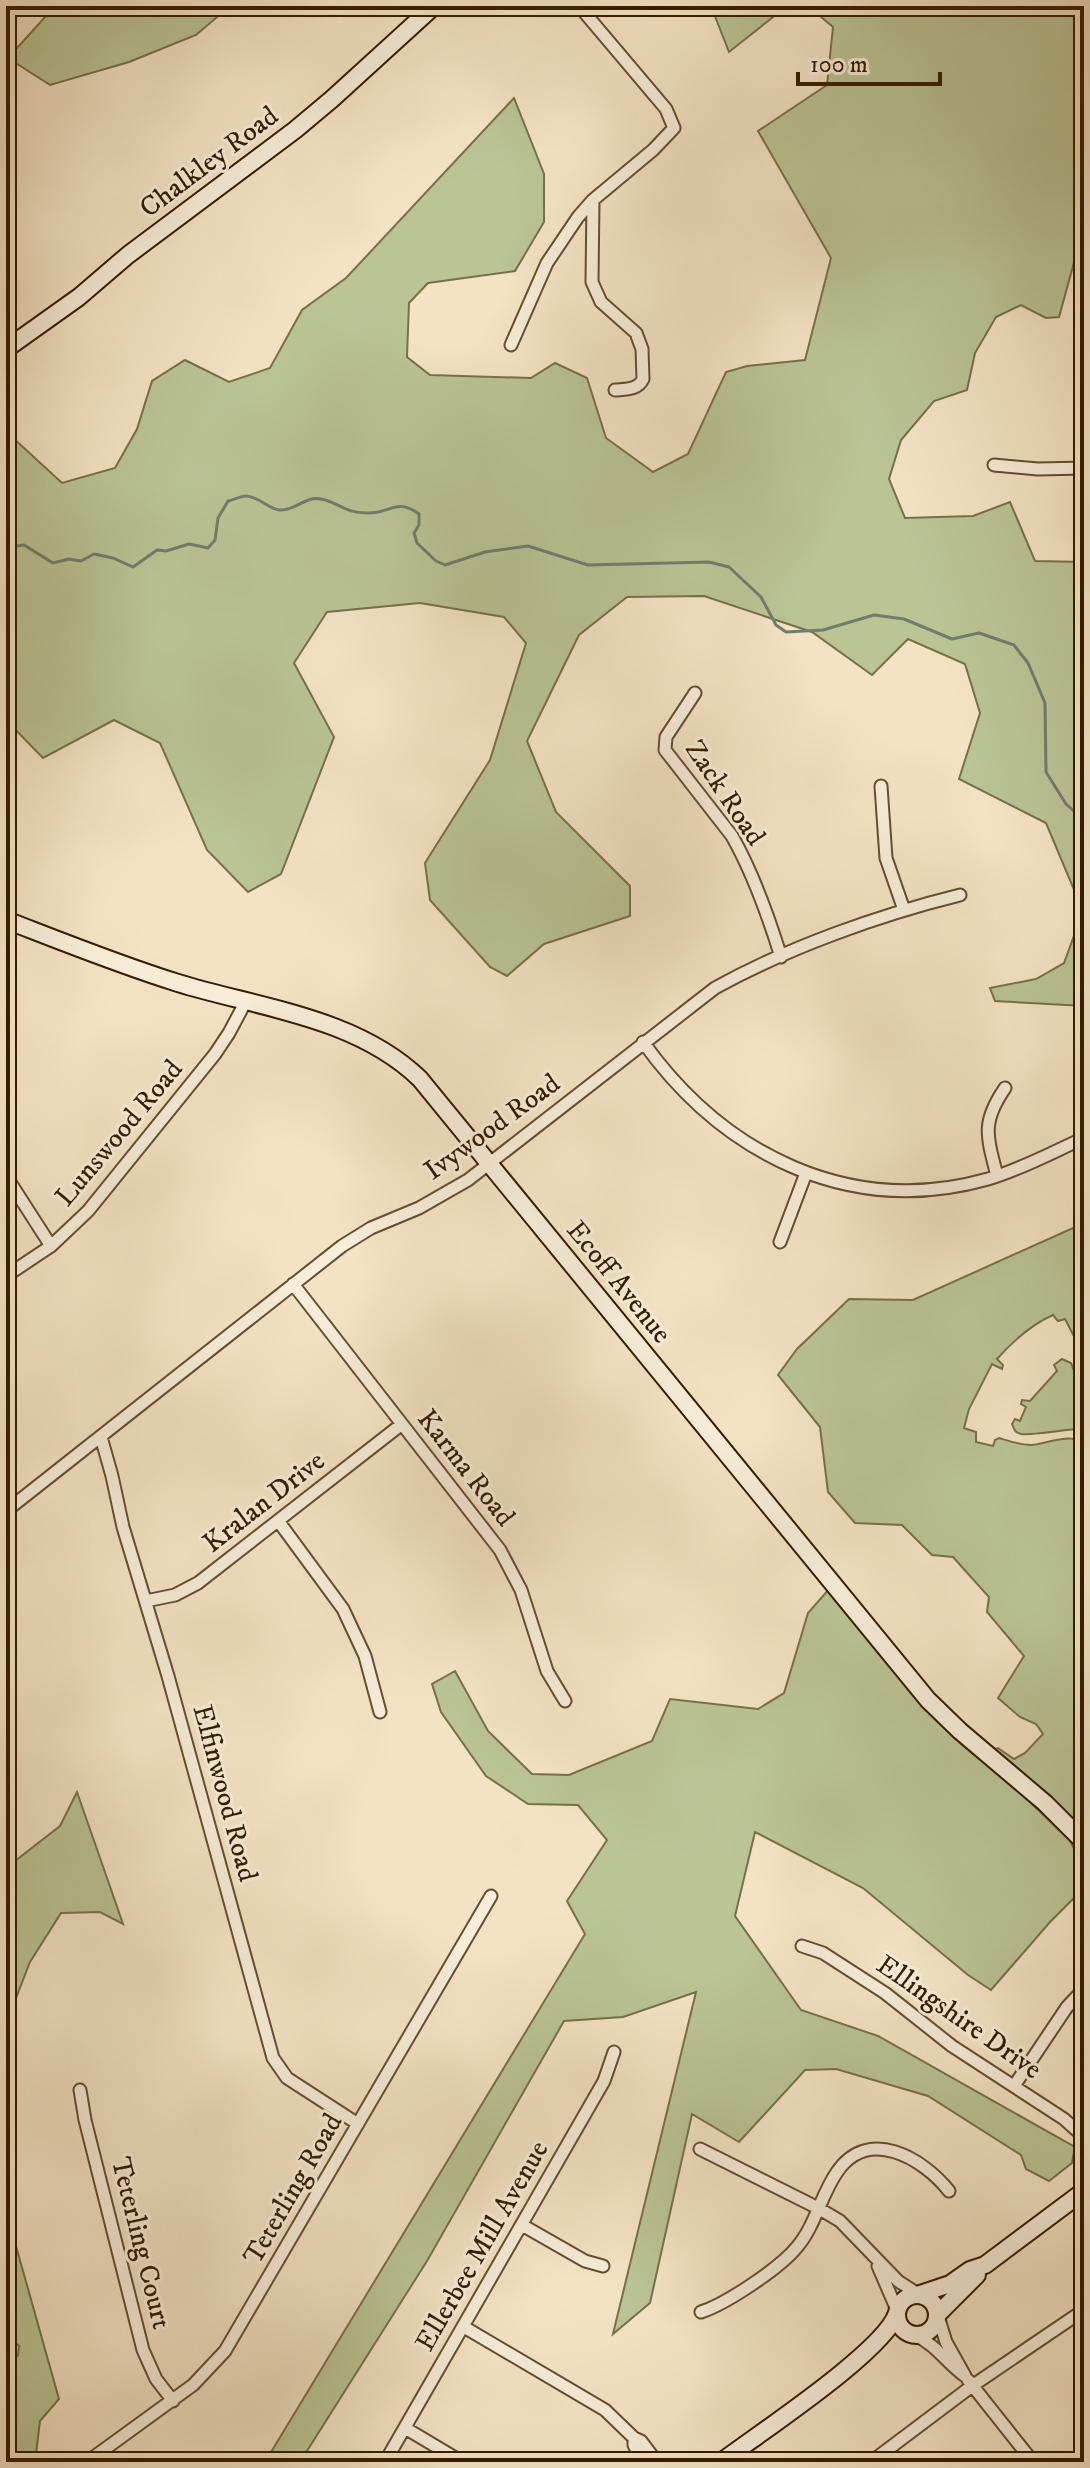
<svg xmlns="http://www.w3.org/2000/svg" width="1090" height="2468" font-family="'IM FELL DW Pica',serif">
<style>
.green{fill:#bac495;stroke:#77704a;stroke-width:2}
.lines{fill:none;stroke-linecap:round;stroke-linejoin:round}
.stream{stroke:#727d6e;stroke-width:3}
.street-casing{stroke:#644e31;stroke-width:15}
.secondary-casing{stroke:#341c00;stroke-width:20}
.street{stroke:#f7edd9;stroke-width:11}
.secondary{stroke:#f7edd9;stroke-width:16}
.labels{text-anchor:middle;dominant-baseline:central;stroke-width:6;stroke-linejoin:round;paint-order:stroke}
.street-label{font-size:28px;fill:#341c00;stroke:#f7edd9}
</style>
<rect width="100%" height="100%" fill="#f3e3c4"/>
<filter id="stains"><feTurbulence type="fractalNoise" baseFrequency=".0025" numOctaves="4"/><feColorMatrix values="0 0 0 0 .2 0 0 0 0 .09 0 0 0 0 .02 0 0 0 .5 -.17"/></filter>
<radialGradient id="worn" r=".72"><stop offset=".6" stop-color="#630" stop-opacity="0"/><stop offset="1" stop-color="#630" stop-opacity=".3"/></radialGradient>
<path class="green" d="M 55,6 L 230,6 L 196,35 L 129,62 L 50,85 L 8,58 Z
M 711,6 L 787,6 L 729,52 Z
M 808,6 L 1084,6 L 1084,226 L 1059,317 L 1046,318 L 1021,305 L 996,317 L 975,353 L 967,390 L 934,401 L 901,440 L 889,479 L 905,518 L 973,516 L 1010,502 L 1035,561 L 1084,562 L 1084,1006 L 995,1001 L 990,988 L 1036,979 L 1064,963 L 1083,911 L 1046,823 L 959,779 L 980,713 L 965,664 L 908,639 L 872,675 L 812,632 L 704,596 L 627,597 L 579,635 L 527,741 L 556,812 L 630,886 L 630,916 L 544,944 L 507,976 L 490,967 L 430,900 L 425,863 L 490,760 L 526,643 L 504,617 L 420,603 L 327,612 L 294,663 L 334,737 L 281,874 L 248,892 L 207,850 L 160,743 L 114,720 L 43,758 L 6,720 L 6,421 L 12,437 L 62,483 L 115,468 L 137,429 L 152,381 L 185,360 L 229,382 L 270,368 L 302,310 L 346,278 L 514,98 L 544,174 L 544,222 L 515,271 L 428,283 L 409,303 L 407,357 L 430,375 L 531,378 L 555,363 L 587,378 L 606,438 L 653,472 L 688,454 L 726,372 L 747,366 L 805,360 L 831,258 L 758,131 L 827,85 L 833,27 Z
M 1084,1223 L 1084,1373 L 1074,1352 L 1080,1348 L 1065,1319 L 1058,1321 L 1053,1315 C 1030,1325 1013,1341 997,1359 L 1003,1365 L 1002,1369 L 992,1364 L 969,1409 L 964,1428 L 976,1432 L 976,1442 L 993,1446 L 995,1440 L 999,1438 C 1009,1441 1020,1445 1031,1445 C 1049,1444 1084,1425 1084,1456 L 1075,1463 L 1084,1485 L 1084,1818 L 1075,1820 L 1069,1817 L 992,1750 L 998,1748 L 1014,1759 L 1025,1753 L 1043,1734 L 1036,1724 L 1020,1717 L 998,1698 L 1024,1656 L 987,1612 L 989,1597 L 953,1557 L 932,1555 L 902,1525 L 855,1523 L 828,1492 L 820,1427 L 778,1375 L 797,1349 L 849,1299 L 913,1300 Z
M 1062,1359 L 1071,1363 L 1084,1396 L 1084,1428 C 1071,1429 1029,1436 1021,1434 C 1014,1432 1015,1430 1012,1424 L 1015,1419 L 1020,1421 L 1026,1407 L 1021,1404 L 1022,1400 L 1030,1401 L 1057,1371 L 1054,1365 Z
M 830,1588 L 1017,1789 L 1070,1841 L 1078,1856 L 1074,1866 L 1080,1892 L 1084,1891 L 1084,1894 L 1080,1892 L 1050,1922 L 991,1990 L 968,1975 L 863,1888 L 755,1832 L 735,1916 L 801,2010 L 878,2036 L 1075,2147 L 1072,2163 L 1049,2181 L 1026,2169 L 1021,2155 L 928,2096 L 836,2069 L 805,2070 L 739,2142 L 692,2114 L 650,2303 L 613,2334 L 696,1992 L 623,2017 L 564,2021 L 427,2261 L 300,2462 L 265,2462 L 585,1934 L 567,1901 L 607,1840 L 578,1805 L 528,1804 L 486,1776 L 441,1712 L 432,1684 L 455,1671 L 488,1731 L 532,1774 L 569,1775 L 652,1741 L 670,1699 L 758,1709 L 784,1693 L 808,1613 Z
M 77,1792 L 123,1924 L 100,1912 L 61,1913 L 30,1962 L 6,2024 L 6,1868 L 60,1826 Z
M 6,2194 L 14,2239 L 59,2399 L 40,2421 L 35,2462 L 6,2462 L 6,2369 L 18,2355 L 19,2346 L 6,2335 L 6,2252 L 10,2252 L 6,2241 Z"/>
<g class="lines">
<path class="stream" d="M 6,555 L 16,546 L 24,545 L 53,563 L 69,559 L 81,561 L 94,554 L 113,558 L 133,567 L 157,550 L 166,551 L 189,544 L 208,548 L 215,540 L 218,518 L 228,501 C 233,500 241,496 246,496 C 258,496 268,509 280,510 C 295,511 305,496 321,499 C 338,502 344,513 367,513 C 391,514 396,497 419,514 L 419,525 L 414,533 L 417,543 L 436,561 L 445,565 L 485,552 L 528,546 L 588,565 L 709,562 L 729,567 L 761,597 L 776,625 L 786,632 L 823,630 L 874,615 L 904,619 L 952,639 L 979,633 L 1014,645 L 1028,663 L 1045,703 L 1046,772 L 1066,804 L 1084,820
M 1084,876 L 1082,877 L 1084,898"/>
<g class="street-casing">
<path id="street" d="M 579,6 L 666,109 L 674,128 L 653,150 L 593,200 L 592,282 L 601,302 L 636,333 L 642,349 L 643,379 C 638,390 626,389 615,390
M 511,345 L 547,263 L 578,217 L 593,200
M 994,465 L 1038,469 L 1084,468
M 695,693 L 666,737 L 665,750 L 732,836 C 753,873 768,915 781,957
M 881,786 L 886,858 L 904,910
M 643,1042 C 724,1155 850,1218 988,1179 C 1022,1169 1053,1152 1084,1138
M 6,1176 L 51,1246
M 997,1176 C 987,1136 981,1123 1005,1088
M 780,1242 L 806,1173
M 6,1276 L 51,1246 L 88,1211 L 215,1054 L 229,1033 L 246,1001
M 293,1284 L 500,1550 L 521,1590 L 547,1671 L 565,1701
M 101,1437 L 112,1476 L 123,1527 L 168,1676 L 273,2058 L 287,2078 L 358,2124
M 6,1511 L 342,1246 L 371,1228 L 419,1208 L 468,1180 L 715,988 C 787,948 879,915 960,895
M 279,1522 L 343,1609 L 365,1656 L 380,1712
M 146,1601 L 175,1595 L 198,1583 L 402,1424
M 802,1946 L 823,1953 L 885,1993 L 952,2046 L 1064,2119 L 1084,2137
M 1014,2086 L 1067,2007 L 1084,1989
M 80,2090 L 85,2120 L 143,2350 L 156,2379 L 173,2401
M 700,2149 L 818,2208 L 840,2221 L 898,2281 L 918,2294
M 522,2225 L 585,2261 L 603,2266
M 878,2266 L 897,2310
M 701,2312 C 726,2304 780,2268 797,2247 C 815,2226 821,2195 837,2172 C 868,2126 923,2158 949,2191
M 464,2327 L 605,2410 L 634,2438 L 641,2441 L 657,2462
M 915,2335 C 936,2345 947,2363 965,2376 L 946,2342 L 938,2316
M 968,2380 L 1033,2462
M 405,2428 L 462,2462
M 634,2438 L 634,2445 L 643,2462
M 87,2462 L 193,2385 L 225,2351 L 491,1896
M 385,2462 L 604,2081 L 614,2052
M 871,2462 L 972,2386 L 1084,2310"/>
</g>
<g class="secondary-casing">
<path id="secondary" d="M 6,349 L 79,297 L 128,255 L 295,130 L 332,99 L 434,6
M 6,920 C 63,942 120,965 178,983 C 259,1008 356,1017 420,1079 L 928,1700 L 960,1731 L 1045,1803 L 1084,1842
M 920,2294 L 950,2284 L 970,2270 L 985,2265 L 1084,2191
M897 2315a20 20 0 1 1 40 0a20 20 0 1 1-40 0Z
M 938,2314 L 977,2275
M 721,2462 C 758,2434 885,2351 897,2313"/>
</g>
<use href="#street" class="street"/>
<use href="#secondary" class="secondary"/>
</g>
<g class="labels">
<g class="street-label">
<text transform="translate(209 162) rotate(-37)">Chalkley Road</text>
<text transform="translate(725 793) rotate(56)">Zack Road</text>
<text transform="translate(492 1127) rotate(-36)">Ivywood Road</text>
<text transform="translate(119 1133) rotate(-50)">Lunswood Road</text>
<text transform="translate(619 1282) rotate(51)">Ecoff Avenue</text>
<text transform="translate(466 1468) rotate(52)">Karma Road</text>
<text transform="translate(264 1502) rotate(-38)">Kralan Drive</text>
<text transform="translate(225 1793) rotate(75)">Elfinwood Road</text>
<text transform="translate(959 2017) rotate(35)">Ellingshire Drive</text>
<text transform="translate(293 2189) rotate(-60)">Teterling Road</text>
<text transform="translate(141 2243) rotate(76)">Teterling Court</text>
<text transform="translate(482 2246) rotate(-60)">Ellerbee Mill Avenue</text>
</g>
</g>
<rect width="1090" height="2468" fill="none" stroke="#f3e3c4" stroke-width="32"/>
<rect x="8" y="8" width="1074" height="2452" fill="none" stroke="#341c00" stroke-width="4"/>
<rect x="16" y="16" width="1058" height="2436" fill="none" stroke="#341c00" stroke-width="2"/>
<path d="M798 72v12h142v-12" fill="none" stroke="#341c00" stroke-width="4"/>
<text x="810" y="72" font-size="24" fill="#341c00" stroke="#f7edd9" stroke-width="6" paint-order="stroke">100 m</text>
<rect width="100%" height="100%" filter="url(#stains)"/>
<rect width="100%" height="100%" fill="url(#worn)"/>
</svg>
